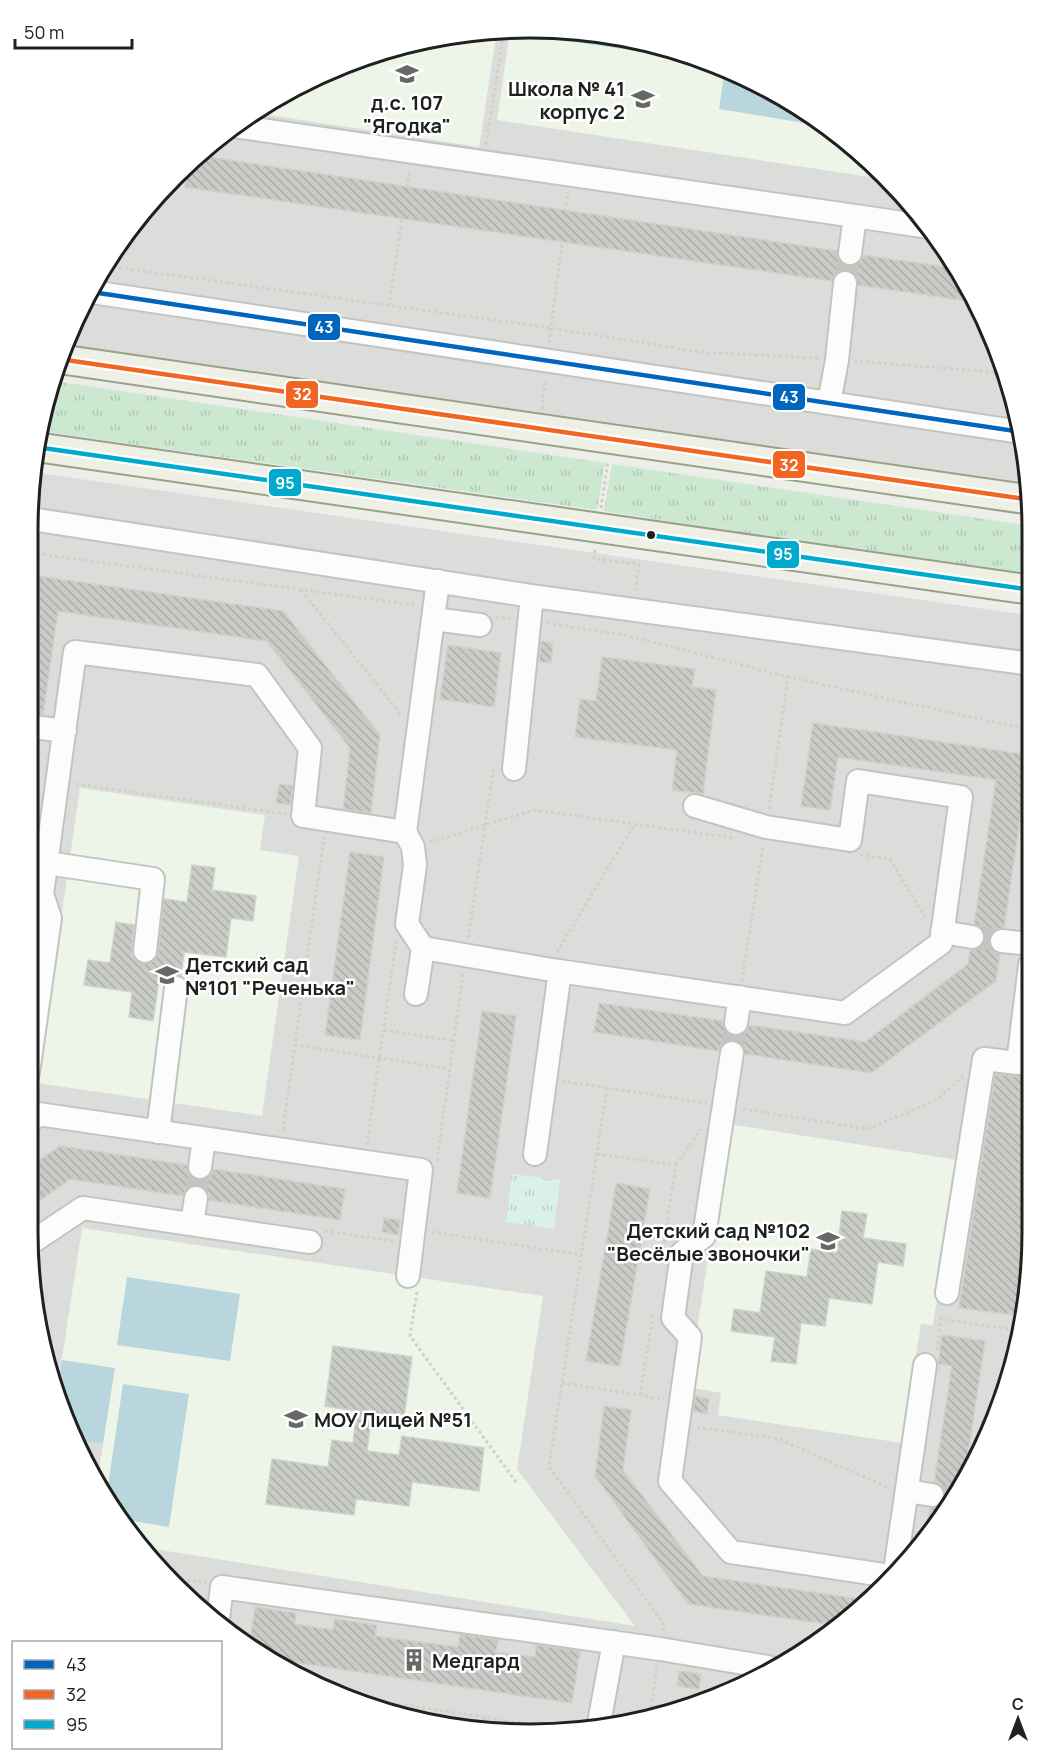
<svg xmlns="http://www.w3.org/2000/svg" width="1060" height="1761" font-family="Manrope,sans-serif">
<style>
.residential{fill:#dcddda}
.education{fill:#ecf5e7}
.religious{fill:#dcdcda}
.grass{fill:url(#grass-tufts)}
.park{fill:url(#park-tufts)}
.pitch{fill:#b9d5dd}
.building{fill:url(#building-back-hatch);stroke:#cfd1cb;stroke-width:1.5}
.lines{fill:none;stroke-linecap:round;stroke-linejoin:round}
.minor-tunnel{stroke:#c3c5c1;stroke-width:22;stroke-dasharray:22 11;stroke-linecap:butt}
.minor-casing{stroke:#c3c4c1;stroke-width:26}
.major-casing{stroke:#99a288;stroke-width:32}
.path{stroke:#d2cfc6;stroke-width:3;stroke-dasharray:3 3;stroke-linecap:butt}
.minor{stroke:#fcfcfc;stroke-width:22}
.major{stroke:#eef0e6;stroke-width:28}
.bus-1-casing{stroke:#fff;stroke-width:9}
.bus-2-casing{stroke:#fff;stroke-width:9}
.bus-3-casing{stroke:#fff;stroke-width:9}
.bus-1{stroke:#0065bd;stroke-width:4.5}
.bus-2{stroke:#f26522;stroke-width:4.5}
.bus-3{stroke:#00a9ce;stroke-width:4.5}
.bus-dot{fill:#202020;stroke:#fff;stroke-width:2}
.labels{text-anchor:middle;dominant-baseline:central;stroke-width:5;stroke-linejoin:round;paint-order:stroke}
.poi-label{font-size:20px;font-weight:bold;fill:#202020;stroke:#fff;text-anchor:start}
.rim{fill:none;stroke:#202020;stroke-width:3}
.line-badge{stroke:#fff;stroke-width:2}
.badge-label{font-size:16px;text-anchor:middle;font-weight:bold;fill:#fff}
</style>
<defs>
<pattern id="grass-tufts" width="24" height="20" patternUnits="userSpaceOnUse" patternTransform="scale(1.5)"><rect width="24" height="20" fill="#cde8d1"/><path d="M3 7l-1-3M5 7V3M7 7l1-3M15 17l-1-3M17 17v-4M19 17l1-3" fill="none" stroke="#b0c7b3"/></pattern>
<pattern id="park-tufts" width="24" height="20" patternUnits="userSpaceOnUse" patternTransform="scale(1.5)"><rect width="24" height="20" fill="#daf1e9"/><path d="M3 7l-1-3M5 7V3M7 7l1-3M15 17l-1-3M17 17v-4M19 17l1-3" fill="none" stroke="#bbcec8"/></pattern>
<pattern id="building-back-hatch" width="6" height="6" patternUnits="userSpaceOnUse" patternTransform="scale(1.5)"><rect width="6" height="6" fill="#c9cbc6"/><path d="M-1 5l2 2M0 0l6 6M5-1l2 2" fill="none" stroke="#acaeaa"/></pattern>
</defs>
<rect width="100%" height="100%" fill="#eceee9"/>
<path class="residential" d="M 563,28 L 660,44 L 752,79 L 836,131 L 908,199 L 966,279 L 1016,399 L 1030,485 L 62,349 L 65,338 L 131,224 L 198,152 L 278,95 L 368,54 L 464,31 Z
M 31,472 L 1027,615 L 1031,619 L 1029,1296 L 995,1423 L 929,1537 L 836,1630 L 691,1707 L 530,1734 L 369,1707 L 250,1649 L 131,1537 L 54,1392 L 27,1231 Z"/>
<path class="education" d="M 563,28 L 660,44 L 752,79 L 836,131 L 889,180 L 497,120 L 510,30 Z
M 497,30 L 479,147 L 262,114 L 264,105 L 278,95 L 368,54 L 464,31 Z
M 80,788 L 265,815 L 260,850 L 299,856 L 262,1116 L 37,1083 Z
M 729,1124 L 958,1160 L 933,1325 L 921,1324 L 902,1443 L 718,1415 L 721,1393 L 688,1387 Z
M 82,1228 L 543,1296 L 517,1469 L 635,1626 L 142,1547 L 131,1537 L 98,1476 L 103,1444 L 79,1441 L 56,1397 Z"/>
<path class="religious" d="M 136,219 L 130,257 L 113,254 L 131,224 Z
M 384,627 L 431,634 L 423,699 L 376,692 Z
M 512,682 L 546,686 L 536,779 L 502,775 Z"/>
<path class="grass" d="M 54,381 L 605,463 L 597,510 L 40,431 Z
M 612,464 L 1032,526 L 1032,577 L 604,511 Z"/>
<path class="park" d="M 512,1174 L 560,1180 L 554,1229 L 506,1222 Z"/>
<path class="pitch" d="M 563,28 L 660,44 L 664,46 L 660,51 L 650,53 L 555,39 L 548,35 L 543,29 Z
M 725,69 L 752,79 L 829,127 L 719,109 Z
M 127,1277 L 240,1294 L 230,1361 L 117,1345 Z
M 62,1360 L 115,1368 L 103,1444 L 79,1441 L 56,1397 Z
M 123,1384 L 189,1394 L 169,1527 L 121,1519 L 107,1492 Z"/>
<path class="building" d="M 195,155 L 837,251 L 838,259 L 842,264 L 848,266 L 856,265 L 861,261 L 863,255 L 959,269 L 966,279 L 975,302 L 858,285 L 857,277 L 852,272 L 847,270 L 839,271 L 834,276 L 832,281 L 185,187 L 189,161 Z
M 31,575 L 283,611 L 380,735 L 371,813 L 343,809 L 350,748 L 267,641 L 58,611 L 43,715 L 35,716 L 30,721 Z
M 541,641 L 553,643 L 551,663 L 539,662 Z
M 448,645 L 501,653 L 494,707 L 440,699 Z
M 602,657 L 695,669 L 692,687 L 716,690 L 703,794 L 672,790 L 677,750 L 575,737 L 580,699 L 596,701 Z
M 813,723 L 1030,755 L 1004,928 L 996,929 L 991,934 L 989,939 L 990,947 L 995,952 L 1000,954 L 996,981 L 871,1073 L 745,1054 L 741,1043 L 735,1040 L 727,1041 L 721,1045 L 719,1051 L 594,1032 L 599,1003 L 723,1021 L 724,1028 L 727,1033 L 733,1036 L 741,1035 L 747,1031 L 749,1025 L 865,1042 L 968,964 L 970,950 L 977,949 L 983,945 L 985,939 L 984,932 L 980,926 L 974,924 L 996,780 L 838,757 L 830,810 L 801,806 Z
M 30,735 L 39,741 L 37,754 L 30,754 Z
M 279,784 L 293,786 L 290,805 L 276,803 Z
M 350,852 L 384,857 L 360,1040 L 325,1035 Z
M 192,865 L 215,868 L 212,890 L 256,896 L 253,921 L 231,918 L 226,957 L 184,952 L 181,976 L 171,975 L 165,980 L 159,979 L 153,1021 L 129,1017 L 132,992 L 84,985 L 88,960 L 110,963 L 116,922 L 134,925 L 132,950 L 132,956 L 137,961 L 144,964 L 155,959 L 158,952 L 164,899 L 187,902 Z
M 29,915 L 35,916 L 36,919 L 29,970 Z
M 482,1011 L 516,1016 L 490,1198 L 457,1193 Z
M 1028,1072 L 1030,1072 L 1029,1296 L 1023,1316 L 959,1308 L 995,1074 L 1017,1076 Z
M 60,1146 L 187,1165 L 188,1173 L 192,1178 L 198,1180 L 206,1179 L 211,1175 L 213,1169 L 345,1189 L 340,1220 L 209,1200 L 209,1194 L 205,1188 L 197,1185 L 186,1189 L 183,1196 L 70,1179 L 27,1210 L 27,1169 Z
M 616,1183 L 650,1189 L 620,1366 L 586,1361 Z
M 842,1211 L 867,1214 L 863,1238 L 906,1244 L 903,1266 L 878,1262 L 872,1304 L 829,1298 L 825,1326 L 801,1323 L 796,1364 L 771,1361 L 775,1337 L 731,1331 L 734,1309 L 760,1313 L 766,1271 L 807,1277 L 811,1249 L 837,1253 Z
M 384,1218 L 400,1220 L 398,1235 L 382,1232 Z
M 942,1335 L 985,1341 L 965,1474 L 925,1541 L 930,1508 L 936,1508 L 942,1504 L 945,1497 L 945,1491 L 941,1485 L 934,1482 L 952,1366 L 938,1364 Z
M 333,1346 L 412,1357 L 404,1417 L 372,1413 L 367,1451 L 399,1455 L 402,1436 L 484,1448 L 479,1491 L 412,1482 L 409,1506 L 356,1499 L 354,1515 L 266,1504 L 272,1459 L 328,1467 L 332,1440 L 353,1443 L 357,1411 L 325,1406 Z
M 695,1396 L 709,1399 L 707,1414 L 693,1411 Z
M 604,1406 L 631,1410 L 623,1470 L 703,1576 L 866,1600 L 840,1626 L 688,1604 L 595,1476 Z
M 255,1607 L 296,1613 L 295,1624 L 333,1630 L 335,1619 L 377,1625 L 375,1636 L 458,1647 L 460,1634 L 498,1640 L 496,1652 L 535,1657 L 536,1645 L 580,1651 L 572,1703 L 271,1659 L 249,1648 Z
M 679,1671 L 701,1674 L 699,1689 L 677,1686 Z"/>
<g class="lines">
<path class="minor-tunnel" d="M 845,283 L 850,253
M 972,937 L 1002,941
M 732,1053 L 736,1023
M 196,1198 L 200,1167
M 932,1495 L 952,1498"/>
<g class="minor-casing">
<path id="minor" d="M 234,126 L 855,216 L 850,253
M 855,216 L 929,227
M 92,292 L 1021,432
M 829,403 L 837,360 L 845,283
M 31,519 L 532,596 L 1031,664
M 438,581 L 405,832 L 413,847 L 415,865 L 407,924 L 423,948 L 552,970 L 845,1013 L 941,943 L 961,797 L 858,781 L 850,840 L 766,827 L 695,806
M 433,619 L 480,625
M 41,728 L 65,731
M 514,769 L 532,596
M 47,863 L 153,879 L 145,951
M 942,932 L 972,937
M 1002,941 L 1030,944
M 416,994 L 423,948
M 736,1023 L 740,997
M 732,1053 L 704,1236 L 682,1253 L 673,1318 L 690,1337 L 670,1481 L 731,1552 L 890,1576
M 28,1073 L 50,918 L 42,894 L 75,652 L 257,675 L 310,748 L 303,816 L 405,832
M 28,1123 L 38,1114 L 421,1170 L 408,1276
M 158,1132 L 176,988
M 535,1154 L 560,971
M 200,1167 L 204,1139
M 192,1224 L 196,1198
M 29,1244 L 83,1208 L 310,1242
M 947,1293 L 984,1059 L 1018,1063 L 1030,965
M 907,1491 L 932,1495
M 895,1571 L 925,1365
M 218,1618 L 222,1587 L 660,1649 L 768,1667
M 599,1723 L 614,1642"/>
</g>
<g class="major-casing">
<path id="major" d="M 59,359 L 1032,500
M 36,447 L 1032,590"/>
</g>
<path class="path" d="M 486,144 L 504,30
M 407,187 L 409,171
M 565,211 L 568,192
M 107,266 L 551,328 L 700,352 L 818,358
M 389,306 L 402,218
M 549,343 L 562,242
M 854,361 L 1005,373
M 542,409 L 545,380
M 601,508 L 608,461
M 595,550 L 594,559 L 639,564 L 635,593
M 31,553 L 415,605
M 301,590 L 402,716
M 496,617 L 510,619
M 547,623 L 629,636 L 788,677 L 1031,730
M 76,784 L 286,814
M 769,809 L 788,677
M 430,842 L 534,810 L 734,838
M 860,855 L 890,859 L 925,917
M 468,938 L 494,767
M 557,952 L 634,825
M 742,981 L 763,845
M 384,1030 L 454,1041
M 295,1045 L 450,1069
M 562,1081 L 707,1103
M 607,1088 L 549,1467 L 664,1624 L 663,1632
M 743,1109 L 867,1129 L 935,1101 L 963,1076
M 283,1130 L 324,837
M 367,1145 L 396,941
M 27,1147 L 36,1141
M 597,1154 L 676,1165 L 663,1248
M 437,1161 L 463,974
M 676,1165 L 701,1129
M 325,1231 L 393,1241
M 432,1232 L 582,1255
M 417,1292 L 410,1336 L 516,1482
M 937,1350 L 941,1319 L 1015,1330
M 1010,1366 L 1029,1240
M 562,1383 L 664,1399
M 640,1395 L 653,1314
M 697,1427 L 779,1439 L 889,1488
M 175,1578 L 206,1583
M 345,1696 L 562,1729
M 651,1714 L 657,1665
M 483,1726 L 485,1717"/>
<use href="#minor" class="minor"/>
<use href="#major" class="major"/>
<g class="bus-1-casing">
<path id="bus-1" d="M 92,292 L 1021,432"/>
</g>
<g class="bus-2-casing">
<path id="bus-2" d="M 59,359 L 1032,500"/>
</g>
<g class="bus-3-casing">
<path id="bus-3" d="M 36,447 L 1032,590"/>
</g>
<use href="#bus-1" class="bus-1"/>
<use href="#bus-2" class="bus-2"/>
<use href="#bus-3" class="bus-3"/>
</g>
<defs>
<g id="school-bare" transform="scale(1.8)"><path d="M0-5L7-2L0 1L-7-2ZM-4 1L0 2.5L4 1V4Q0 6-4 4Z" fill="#676866" stroke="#fff" stroke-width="2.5" paint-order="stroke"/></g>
<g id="building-bare" transform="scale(1.8)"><path d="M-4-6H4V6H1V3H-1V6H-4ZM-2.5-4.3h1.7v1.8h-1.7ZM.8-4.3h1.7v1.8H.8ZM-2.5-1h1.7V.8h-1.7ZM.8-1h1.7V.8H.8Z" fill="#676866" stroke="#fff" stroke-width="2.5" paint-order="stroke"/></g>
</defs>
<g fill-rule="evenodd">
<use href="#school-bare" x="407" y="74"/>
<use href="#school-bare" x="643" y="99"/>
<use href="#school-bare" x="167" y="975"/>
<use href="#school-bare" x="828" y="1241"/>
<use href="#school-bare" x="296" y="1419"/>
<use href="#building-bare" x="414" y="1660"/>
</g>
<circle class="bus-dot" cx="651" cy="535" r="5"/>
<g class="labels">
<g class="poi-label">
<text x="625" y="88" text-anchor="end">Школа № 41<tspan x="625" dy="23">корпус 2</tspan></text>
<text x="407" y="102" text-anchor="middle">д.с. 107<tspan x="407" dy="23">"Ягодка"</tspan></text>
<text x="185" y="964">Детский сад<tspan x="185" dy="23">№101 "Реченька"</tspan></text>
<text x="810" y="1230" text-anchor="end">Детский сад №102<tspan x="810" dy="23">"Весёлые звоночки"</tspan></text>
<text x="314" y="1419">МОУ Лицей №51</text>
<text x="432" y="1660">Медгард</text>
</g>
</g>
<path d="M0 0H1060V1761H0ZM530 38H530A492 492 0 0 1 1022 530V1232A492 492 0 0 1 530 1724H530A492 492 0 0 1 38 1232V530A492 492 0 0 1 530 38Z" fill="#fff" fill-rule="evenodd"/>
<path class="rim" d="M530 38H530A492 492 0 0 1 1022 530V1232A492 492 0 0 1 530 1724H530A492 492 0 0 1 38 1232V530A492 492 0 0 1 530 38Z"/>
<g class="line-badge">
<rect x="307" y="313" width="34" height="28" rx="6" fill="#0065bd"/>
<rect x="285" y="380" width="34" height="29" rx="6" fill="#f26522"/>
<rect x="772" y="383" width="34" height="28" rx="6" fill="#0065bd"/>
<rect x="772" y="450" width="34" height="29" rx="6" fill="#f26522"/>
<rect x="268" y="468" width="34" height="29" rx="6" fill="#00a9ce"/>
<rect x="766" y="540" width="34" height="29" rx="6" fill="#00a9ce"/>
</g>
<g class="badge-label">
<text x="324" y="333">43</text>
<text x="302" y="400">32</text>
<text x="789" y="403">43</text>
<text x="789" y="471">32</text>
<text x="285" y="489">95</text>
<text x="783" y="560">95</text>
</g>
<rect x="12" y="1641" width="210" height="108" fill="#ffffff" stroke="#a6a6a6" stroke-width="1.5"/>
<rect x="24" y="1660" width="30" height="9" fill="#0065bd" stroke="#a6a6a6" stroke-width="1.5"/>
<text x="66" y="1671" font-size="18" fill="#202020">43</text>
<rect x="24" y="1690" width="30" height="9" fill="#f26522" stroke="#a6a6a6" stroke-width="1.5"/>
<text x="66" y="1701" font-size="18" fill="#202020">32</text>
<rect x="24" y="1720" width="30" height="9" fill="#00a9ce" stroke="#a6a6a6" stroke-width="1.5"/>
<text x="66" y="1731" font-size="18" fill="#202020">95</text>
<g transform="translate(1018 1719)" stroke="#ffffff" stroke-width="4.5" paint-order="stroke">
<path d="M0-4.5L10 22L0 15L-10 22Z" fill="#202020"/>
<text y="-9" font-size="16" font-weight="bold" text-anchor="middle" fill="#202020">С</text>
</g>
<path d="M15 39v9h117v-9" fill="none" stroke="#202020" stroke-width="3"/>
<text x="24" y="39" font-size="18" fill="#202020" stroke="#ffffff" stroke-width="4.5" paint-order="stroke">50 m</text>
</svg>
